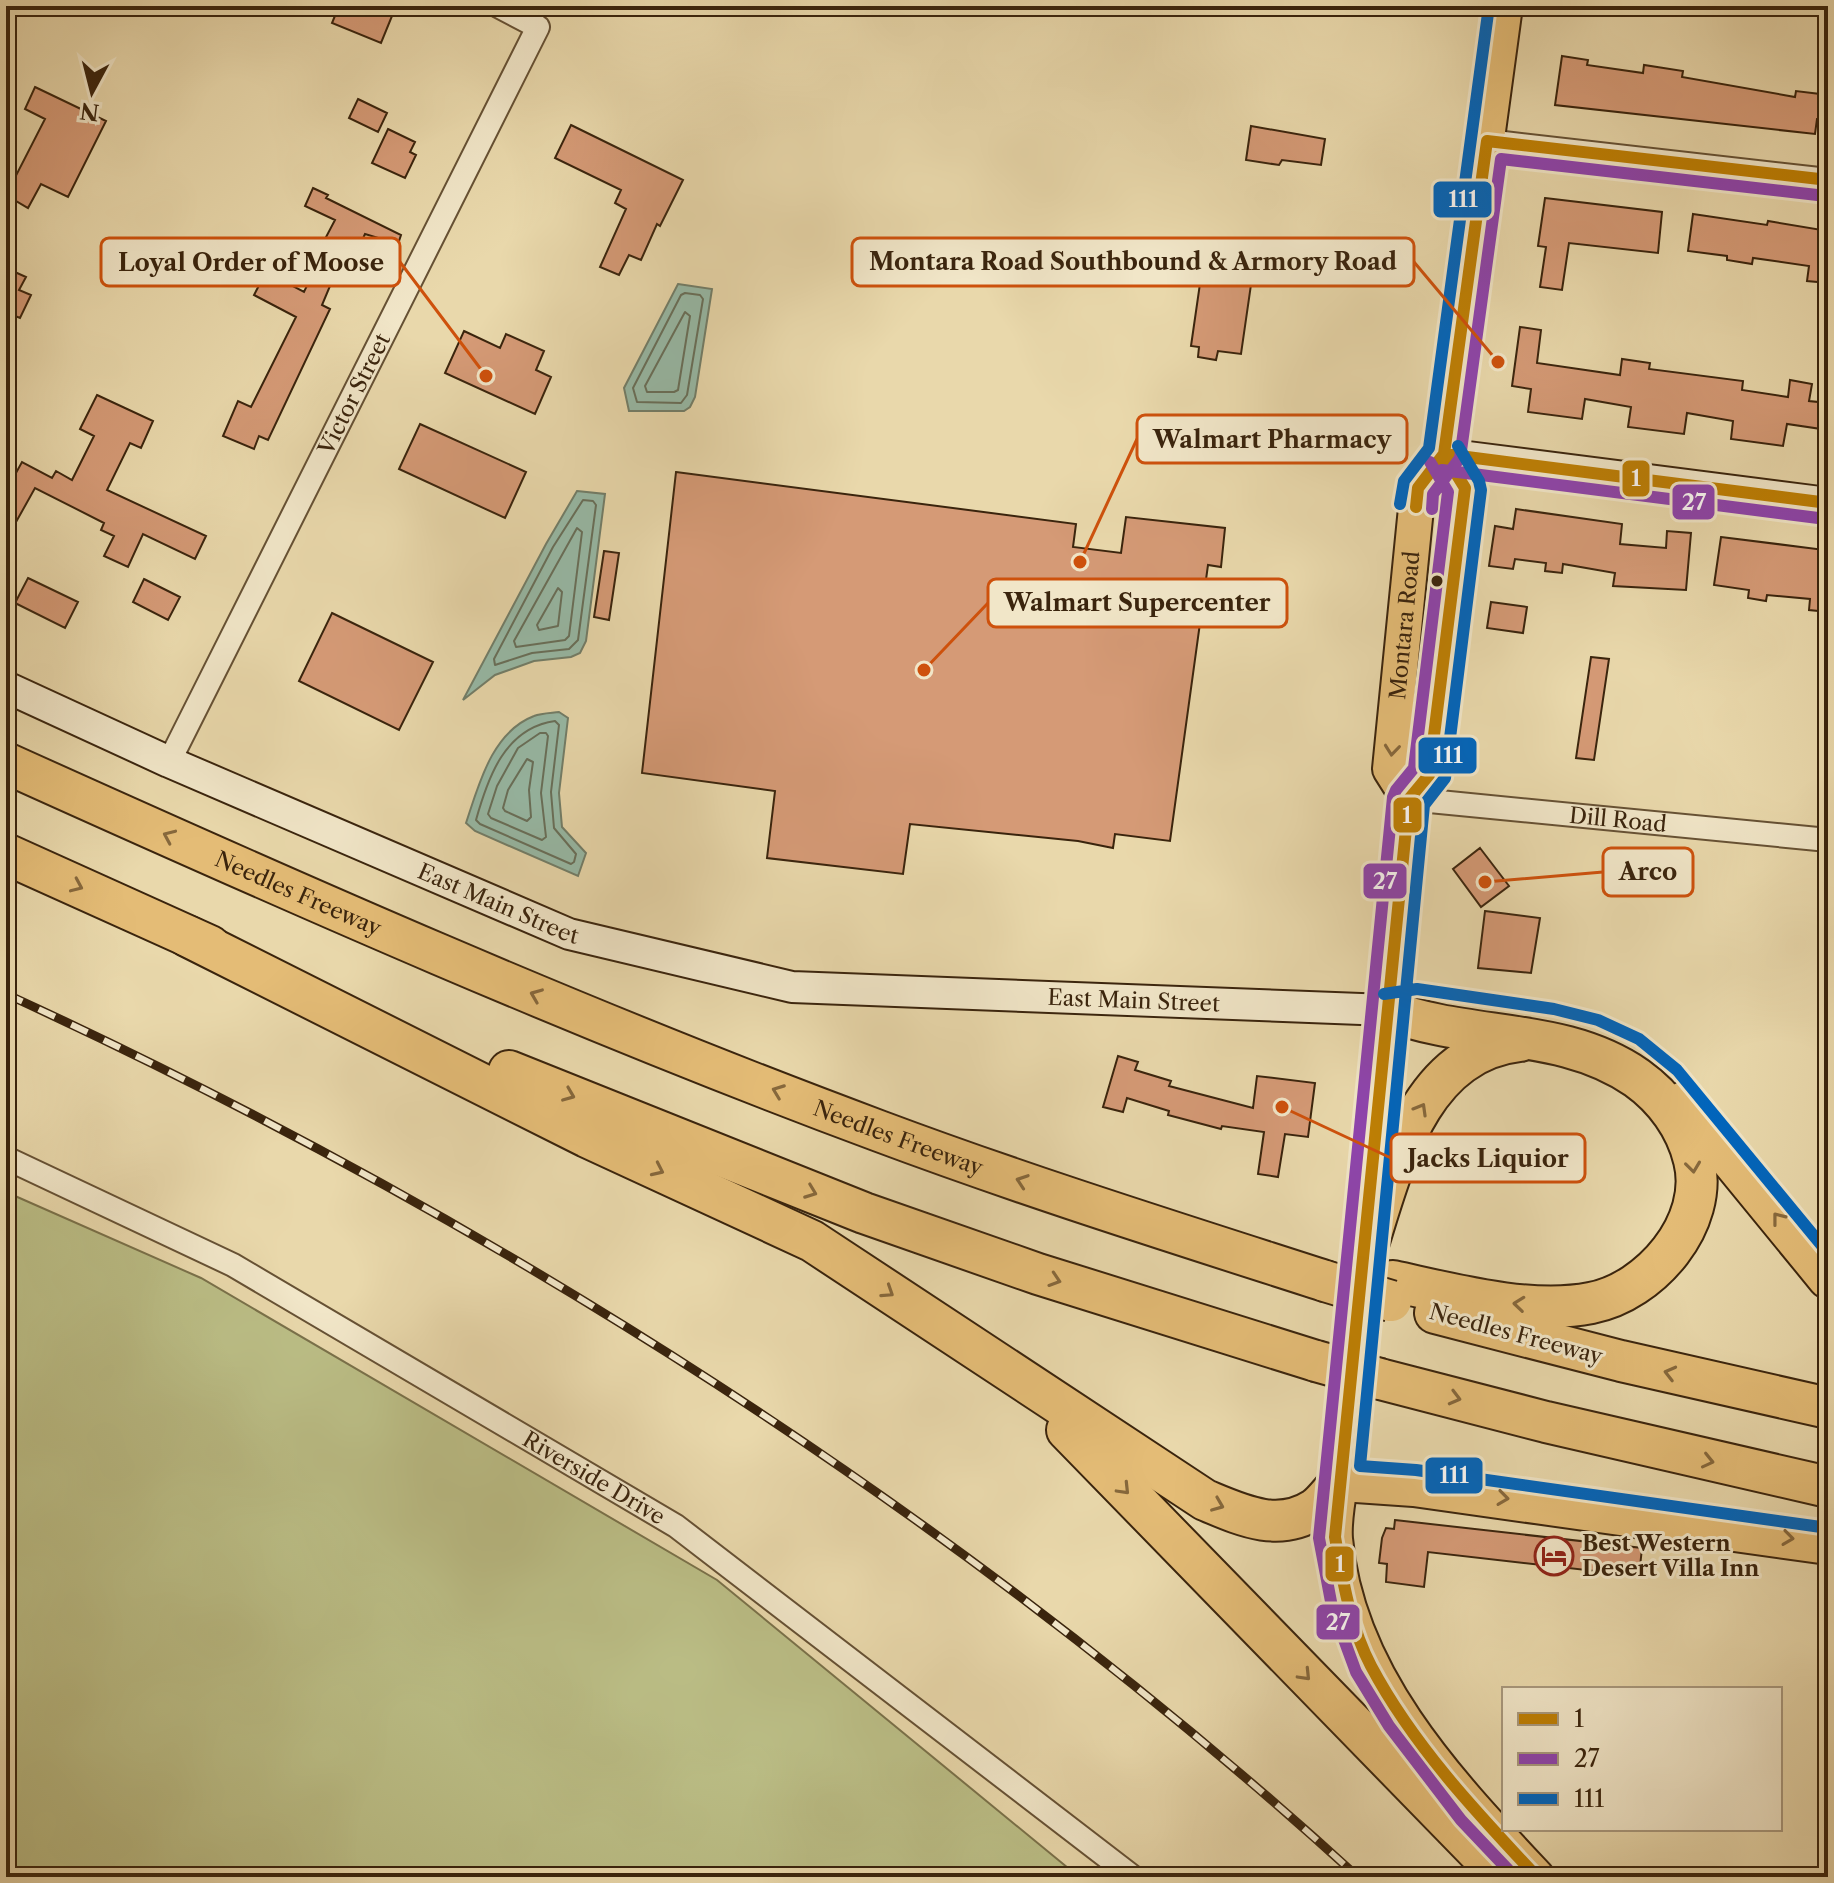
<svg xmlns="http://www.w3.org/2000/svg" width="1834" height="1883" font-family="'Libre Caslon Text',serif">
<style>
.green{fill:#bbbe86;stroke:#7a714a;stroke-width:2}
.water{fill:#97baa7;stroke:#727e69;stroke-width:2}
.lines{fill:none;stroke-linecap:round;stroke-linejoin:round}
.shore{stroke:#686f5a;stroke-width:2}
.building{fill:#d59a76;stroke:#3a240d;stroke-width:2}
.street-casing{stroke:#665134;stroke-width:26}
.secondary-casing{stroke:#3a240d;stroke-width:34}
.primary-casing{stroke:#3a240d;stroke-width:38}
.highway-casing{stroke:#3a240d;stroke-width:44}
.street{stroke:#f1e6c8;stroke-width:22}
.secondary{stroke:#f1e6c8;stroke-width:30}
.primary{stroke:#e4bc76;stroke-width:34}
.highway{stroke:#e4bc76;stroke-width:40}
.rail-casing{stroke:#3a240d;stroke-width:9}
.rail{stroke:#f1e6c8;stroke-width:6;stroke-dasharray:18;stroke-linecap:butt}
.highway-bridge-casing{stroke:#3a240d;stroke-width:44;stroke-linecap:butt}
.highway-bridge{stroke:#e4bc76;stroke-width:40}
.bus-1-casing{stroke:#f1e6c8;stroke-width:18}
.bus-2-casing{stroke:#f1e6c8;stroke-width:18}
.bus-3-casing{stroke:#f1e6c8;stroke-width:18}
.bus-1{stroke:#be7f04;stroke-width:12}
.bus-2{stroke:#8e44ad;stroke-width:12}
.bus-3{stroke:#0065bd;stroke-width:12}
.oneway{stroke:#86683c}
.bus-dot{fill:#3a240d;stroke:#f1e6c8;stroke-width:3}
.labels{text-anchor:middle;dominant-baseline:central;stroke-width:6;stroke-linejoin:round;paint-order:stroke}
.street-label{font-size:22px;fill:#3a240d;stroke:#f1e6c8}
.poi-label{font-size:22px;font-weight:bold;fill:#3a240d;stroke:#f1e6c8;text-anchor:start}
.leader{fill:none;stroke:#ce510c;stroke-width:3}
.callout-dot{fill:#ce510c;stroke:#f1e6c8;stroke-width:3}
.callout{fill:#f1e6c8;stroke:#ce510c;stroke-width:3}
.callout-label{font-size:24px;text-anchor:middle;font-weight:bold;fill:#3a240d}
.line-badge{stroke:#f1e6c8;stroke-width:3}
.badge-label{font-size:22px;text-anchor:middle;font-weight:bold;fill:#fff}
</style>
<rect width="100%" height="100%" fill="#e9d8ab"/>
<filter id="stains"><feTurbulence type="fractalNoise" baseFrequency=".0025" numOctaves="4"/><feColorMatrix values="0 0 0 0 .2 0 0 0 0 .09 0 0 0 0 .02 0 0 0 .5 -.17"/></filter>
<radialGradient id="worn" r=".72"><stop offset=".6" stop-color="#630" stop-opacity="0"/><stop offset="1" stop-color="#630" stop-opacity=".3"/></radialGradient>
<path class="green" d="M 6,1192 L 201,1278 L 717,1580 L 1079,1877 L 6,1877 Z"/>
<path class="water" d="M 678,284 L 712,289 L 695,397 L 690,407 L 684,411 L 629,411 L 624,388 Z
M 577,491 L 605,494 L 586,641 L 580,653 L 571,657 L 534,661 L 495,675 L 463,700 L 546,544 Z
M 559,712 L 568,718 L 559,793 L 562,827 L 586,853 L 578,876 L 475,831 L 466,823 C 479,784 492,732 534,716 C 541,713 551,713 559,712 Z"/>
<g class="lines">
<path class="shore" d="M 685,293 L 700,295 L 703,299 L 687,395 L 681,403 L 637,402 L 633,388 L 681,295 Z
M 685,312 L 690,316 L 678,390 L 674,392 L 647,392 L 645,386 Z
M 583,500 L 593,501 L 596,505 L 578,640 L 569,649 L 532,653 L 495,665 L 494,659 L 553,547 Z
M 577,528 L 582,532 L 569,636 L 565,640 L 516,647 L 514,641 Z
M 558,588 L 562,592 L 558,626 L 539,630 L 537,625 Z
M 555,721 L 559,725 L 551,792 L 554,828 L 576,854 L 574,862 L 571,864 L 480,824 L 476,820 C 488,777 505,728 555,721 Z
M 540,733 L 546,733 L 548,736 L 541,793 L 546,837 L 542,840 L 491,818 L 488,814 L 497,786 L 518,748 Z
M 527,759 L 533,762 L 529,790 L 531,817 L 527,821 L 505,811 L 503,808 L 508,790 Z"/>
</g>
<path class="building" d="M 339,6 L 368,6 L 392,16 L 381,43 L 332,23 Z
M 1562,56 L 1588,60 L 1587,65 L 1643,73 L 1644,65 L 1683,71 L 1682,77 L 1795,97 L 1796,91 L 1828,95 L 1828,120 L 1817,119 L 1815,134 L 1555,105 Z
M 35,87 L 106,121 L 68,197 L 41,184 L 28,208 L 6,195 L 45,119 L 25,109 Z
M 358,99 L 387,113 L 378,132 L 349,118 Z
M 571,125 L 683,180 L 660,226 L 657,224 L 641,260 L 629,255 L 619,275 L 600,267 L 626,209 L 615,203 L 621,190 L 555,158 Z
M 1251,126 L 1325,139 L 1321,165 L 1282,160 L 1279,165 L 1246,160 Z
M 388,129 L 415,142 L 410,152 L 416,155 L 405,178 L 372,163 Z
M 313,188 L 328,195 L 326,198 L 401,235 L 398,244 L 365,234 L 356,254 L 325,239 L 335,220 L 305,206 Z
M 1545,198 L 1662,212 L 1658,253 L 1569,243 L 1562,290 L 1540,287 L 1546,247 L 1538,246 Z
M 1693,214 L 1767,225 L 1768,221 L 1828,231 L 1828,283 L 1807,281 L 1809,266 L 1753,258 L 1752,264 L 1727,260 L 1727,256 L 1688,251 Z
M 1206,242 L 1256,250 L 1241,354 L 1218,351 L 1216,360 L 1198,357 L 1199,347 L 1191,346 Z
M 6,268 L 26,277 L 19,290 L 31,295 L 20,318 L 8,313 L 6,318 Z
M 266,272 L 304,292 L 311,277 L 330,286 L 322,305 L 330,309 L 268,440 L 259,436 L 254,449 L 223,436 L 238,401 L 251,407 L 296,317 L 254,295 Z
M 1520,327 L 1541,330 L 1537,363 L 1620,375 L 1622,359 L 1650,363 L 1649,369 L 1743,381 L 1742,390 L 1788,397 L 1790,380 L 1812,384 L 1809,401 L 1828,403 L 1828,430 L 1787,424 L 1783,446 L 1731,439 L 1733,421 L 1687,413 L 1684,434 L 1628,427 L 1631,407 L 1585,399 L 1582,419 L 1528,412 L 1531,389 L 1512,386 Z
M 464,331 L 500,348 L 506,334 L 544,351 L 536,370 L 551,377 L 535,414 L 445,373 Z
M 97,395 L 153,421 L 141,448 L 130,443 L 107,490 L 206,536 L 195,559 L 143,534 L 128,567 L 104,556 L 114,536 L 101,530 L 104,523 L 35,488 L 6,540 L 6,491 L 22,462 L 52,478 L 56,471 L 72,480 L 94,436 L 80,429 Z
M 420,424 L 526,472 L 505,518 L 399,469 Z
M 676,472 L 1076,524 L 1073,547 L 1121,553 L 1126,517 L 1225,528 L 1221,567 L 1208,565 L 1170,841 L 1115,834 L 1113,848 L 1078,841 L 910,824 L 903,874 L 767,858 L 775,791 L 642,773 Z
M 1516,509 L 1622,524 L 1620,544 L 1666,548 L 1667,531 L 1691,533 L 1686,590 L 1613,586 L 1615,573 L 1563,564 L 1562,573 L 1545,571 L 1546,563 L 1515,559 L 1513,569 L 1489,566 L 1495,526 L 1513,529 Z
M 1721,537 L 1825,550 L 1823,570 L 1828,570 L 1828,612 L 1809,610 L 1810,599 L 1767,595 L 1766,601 L 1748,598 L 1749,590 L 1714,585 Z
M 604,551 L 619,553 L 609,620 L 594,617 Z
M 28,578 L 78,602 L 65,628 L 15,603 Z
M 144,579 L 180,597 L 168,620 L 133,602 Z
M 1491,602 L 1527,607 L 1523,633 L 1487,628 Z
M 332,613 L 433,662 L 399,730 L 299,681 Z
M 1591,657 L 1609,659 L 1594,760 L 1576,758 Z
M 1480,848 L 1509,886 L 1481,907 L 1453,869 Z
M 1485,911 L 1540,918 L 1531,973 L 1478,968 Z
M 1118,1056 L 1138,1062 L 1135,1070 L 1171,1081 L 1169,1086 L 1253,1108 L 1257,1076 L 1315,1083 L 1308,1137 L 1285,1134 L 1278,1177 L 1258,1174 L 1264,1132 L 1222,1126 L 1221,1129 L 1168,1115 L 1169,1111 L 1127,1098 L 1123,1112 L 1103,1107 Z
M 1395,1520 L 1642,1548 L 1639,1576 L 1428,1552 L 1424,1587 L 1386,1582 L 1387,1564 L 1379,1563 L 1382,1538 L 1386,1528 L 1394,1529 Z"/>
<g class="lines">
<g class="street-casing">
<g id="street">
<path d="M 1487,141 L 1828,180"/>
<path id="s1" d="M 169,762 L 538,27 L 498,6"/>
<path id="s2" d="M 1409,799 L 1828,840"/>
<path id="s3" d="M 6,1158 L 233,1265 L 676,1526 L 1133,1877"/>
</g>
</g>
<g class="secondary-casing">
<g id="secondary">
<path d="M 1444,454 L 1828,503"/>
<path id="s4" d="M 6,687 L 169,762 L 569,934 L 792,987 L 1387,1010"/>
</g>
</g>
<g class="primary-casing">
<g id="primary">
<path id="s5" d="M 1409,799 L 1390,769 L 1418,488 L 1444,454 L 1505,6"/>
<path d="M 1367,1214 L 1409,799 L 1429,775 L 1465,488 L 1444,454"/>
<path d="M 1362,1267 C 1356,1331 1350,1396 1344,1460 C 1341,1485 1333,1514 1335,1539 C 1347,1676 1448,1782 1537,1877"/>
</g>
</g>
<g class="highway-casing">
<g id="highway">
<path id="s6" d="M 6,763 C 294,893 583,1021 879,1131 C 1026,1186 1176,1233 1325,1281"/>
<path d="M 6,854 L 210,946"/>
<path d="M 187,936 L 587,1137 L 812,1241 L 1205,1500 C 1241,1515 1278,1533 1315,1509 C 1325,1502 1333,1489 1342,1481 L 1414,1486 L 1828,1544"/>
<path d="M 1387,1010 C 1468,1042 1563,1026 1637,1078 C 1665,1098 1686,1127 1694,1160 C 1710,1223 1650,1292 1591,1303 C 1530,1315 1453,1294 1393,1281"/>
<path d="M 509,1071 L 864,1213 L 1038,1274 L 1316,1361"/>
<path d="M 1684,1102 L 1828,1278"/>
<path d="M 1363,1260 C 1391,1176 1414,1053 1520,1041"/>
<path d="M 1435,1313 L 1621,1361 L 1828,1408"/>
<path d="M 1380,1379 L 1546,1422 L 1828,1487"/>
<path d="M 1067,1430 L 1486,1860 L 1520,1877"/>
</g>
</g>
<use href="#street" class="street"/>
<use href="#secondary" class="secondary"/>
<use href="#primary" class="primary"/>
<use href="#highway" class="highway"/>
<g class="rail-casing">
<path id="rail" d="M 6,994 C 492,1217 962,1516 1358,1877"/>
</g>
<use href="#rail" class="rail"/>
<g class="highway-bridge-casing">
<path id="highway-bridge" d="M 1325,1281 L 1391,1301
M 1316,1361 L 1380,1379"/>
</g>
<use href="#highway-bridge" class="highway-bridge"/>
<g class="bus-1-casing">
<path id="bus-1" d="M 1444,454 L 1465,488 L 1429,775 L 1409,799 L 1335,1537 C 1343,1581 1350,1626 1371,1666 C 1413,1745 1476,1812 1537,1877
M 1444,454 L 1828,503
M 1416,507 L 1418,488 L 1444,454 L 1487,141 L 1828,180"/>
</g>
<g class="bus-2-casing">
<path id="bus-2" d="M 1430,462 L 1448,492 L 1414,768 L 1396,790 L 1393,797 L 1319,1538 L 1332,1607 L 1356,1672 L 1389,1726 L 1461,1820 L 1515,1877
M 1442,470 L 1826,519
M 1432,509 L 1433,494 L 1460,458 L 1501,159 L 1826,196"/>
</g>
<g class="bus-3-casing">
<path id="bus-3" d="M 1458,446 L 1479,481 L 1481,490 L 1445,778 L 1424,805 L 1360,1466 L 1416,1470 L 1828,1528
M 1400,504 L 1404,481 L 1429,448 L 1489,6
M 1384,994 L 1417,989 L 1554,1009 L 1598,1020 L 1639,1039 L 1677,1070 L 1828,1253"/>
</g>
<use href="#bus-1" class="bus-1"/>
<use href="#bus-2" class="bus-2"/>
<use href="#bus-3" class="bus-3"/>
</g>
<defs><path id="oneway-chevron" d="M-2-3.5L2.5 0L-2 3.5" fill="none" stroke-width="1.6" stroke-linecap="round" stroke-linejoin="round" transform="scale(2)"/></defs>
<g class="oneway">
<use href="#oneway-chevron" transform="translate(1392 750) rotate(96)"/>
<use href="#oneway-chevron" transform="translate(169 836) rotate(-156)"/>
<use href="#oneway-chevron" transform="translate(77 886) rotate(24)"/>
<use href="#oneway-chevron" transform="translate(536 995) rotate(-158)"/>
<use href="#oneway-chevron" transform="translate(778 1091) rotate(-159)"/>
<use href="#oneway-chevron" transform="translate(569 1095) rotate(22)"/>
<use href="#oneway-chevron" transform="translate(1421 1109) rotate(-60)"/>
<use href="#oneway-chevron" transform="translate(1693 1167) rotate(83)"/>
<use href="#oneway-chevron" transform="translate(658 1170) rotate(25)"/>
<use href="#oneway-chevron" transform="translate(1022 1181) rotate(-161)"/>
<use href="#oneway-chevron" transform="translate(811 1192) rotate(21)"/>
<use href="#oneway-chevron" transform="translate(1778 1218) rotate(-128)"/>
<use href="#oneway-chevron" transform="translate(1055 1280) rotate(18)"/>
<use href="#oneway-chevron" transform="translate(888 1292) rotate(33)"/>
<use href="#oneway-chevron" transform="translate(1519 1304) rotate(-174)"/>
<use href="#oneway-chevron" transform="translate(1670 1373) rotate(-166)"/>
<use href="#oneway-chevron" transform="translate(1455 1398) rotate(15)"/>
<use href="#oneway-chevron" transform="translate(1708 1461) rotate(13)"/>
<use href="#oneway-chevron" transform="translate(1124 1489) rotate(46)"/>
<use href="#oneway-chevron" transform="translate(1503 1498) rotate(8)"/>
<use href="#oneway-chevron" transform="translate(1218 1505) rotate(22)"/>
<use href="#oneway-chevron" transform="translate(1788 1538) rotate(8)"/>
<use href="#oneway-chevron" transform="translate(1305 1675) rotate(46)"/>
</g>
<defs>
<g id="hotel-ring" transform="scale(2)"><circle r="9.5" fill="#f1e6c8" stroke="#8f2418" stroke-width="1.5"/><path d="M-6-4.5h1.5V1H6V5H4.5V3h-9V5H-6ZM-4 0a1.8 1.8 0 1 1 3.6 0ZM.5 0V-2.5h3Q6-2.5 6 0Z" fill="#8f2418"/></g>
</defs>
<g fill-rule="evenodd">
<use href="#hotel-ring" x="1554" y="1556"/>
</g>
<circle class="bus-dot" cx="1437" cy="581" r="7"/>
<g class="labels">
<g class="street-label">
<text stroke="none"><textPath href="#s1" startOffset="412">Victor Street</textPath></text>
<text stroke="none"><textPath href="#s5" startOffset="180">Montara Road</textPath></text>
<text stroke="none"><textPath href="#s2" startOffset="210">Dill Road</textPath></text>
<text stroke="none"><textPath href="#s6" startOffset="320">Needles Freeway</textPath></text>
<text stroke="none"><textPath href="#s4" startOffset="538">East Main Street</textPath></text>
<text stroke="none"><textPath href="#s4" startOffset="1186">East Main Street</textPath></text>
<text stroke="none"><textPath href="#s6" startOffset="968">Needles Freeway</textPath></text>
<text transform="translate(1516 1334) rotate(15)">Needles Freeway</text>
<text stroke="none"><textPath href="#s3" startOffset="670">Riverside Drive</textPath></text>
</g>
<g class="poi-label">
<text x="1582" y="1543">Best Western<tspan x="1582" dy="25">Desert Villa Inn</tspan></text>
</g>
</g>
<path class="leader" d="M1498 362L1414 262M486 376L400 262M1080 562L1137 439M924 670L988 603M1485 882L1603 872M1282 1107L1391 1158"/>
<g class="callout-dot">
<circle cx="1498" cy="362" r="8"/>
<circle cx="486" cy="376" r="8"/>
<circle cx="1080" cy="562" r="8"/>
<circle cx="924" cy="670" r="8"/>
<circle cx="1485" cy="882" r="8"/>
<circle cx="1282" cy="1107" r="8"/>
</g>
<g class="callout">
<rect x="852" y="238" width="562" height="48" rx="8"/>
<rect x="101" y="238" width="299" height="48" rx="8"/>
<rect x="1137" y="415" width="270" height="48" rx="8"/>
<rect x="988" y="579" width="299" height="48" rx="8"/>
<rect x="1603" y="848" width="90" height="48" rx="8"/>
<rect x="1391" y="1134" width="194" height="48" rx="8"/>
</g>
<g class="callout-label">
<text x="1133" y="270">Montara Road Southbound &amp; Armory Road</text>
<text x="251" y="271">Loyal Order of Moose</text>
<text x="1272" y="448">Walmart Pharmacy</text>
<text x="1137" y="611">Walmart Supercenter</text>
<text x="1648" y="880">Arco</text>
<text x="1488" y="1167">Jacks Liquior</text>
</g>
<g class="line-badge">
<rect x="1432" y="180" width="61" height="39" rx="8" fill="#0065bd"/>
<rect x="1621" y="459" width="30" height="39" rx="8" fill="#be7f04"/>
<rect x="1671" y="483" width="45" height="38" rx="8" fill="#8e44ad"/>
<rect x="1417" y="736" width="61" height="39" rx="8" fill="#0065bd"/>
<rect x="1392" y="796" width="31" height="38" rx="8" fill="#be7f04"/>
<rect x="1362" y="862" width="46" height="38" rx="8" fill="#8e44ad"/>
<rect x="1424" y="1456" width="60" height="39" rx="8" fill="#0065bd"/>
<rect x="1324" y="1545" width="31" height="38" rx="8" fill="#be7f04"/>
<rect x="1315" y="1603" width="46" height="38" rx="8" fill="#8e44ad"/>
</g>
<g class="badge-label">
<text x="1463" y="207">111</text>
<text x="1636" y="486">1</text>
<text x="1694" y="510">27</text>
<text x="1448" y="763">111</text>
<text x="1407" y="823">1</text>
<text x="1385" y="889">27</text>
<text x="1454" y="1483">111</text>
<text x="1340" y="1572">1</text>
<text x="1338" y="1630">27</text>
</g>
<rect width="1834" height="1883" fill="none" stroke="#e9d8ab" stroke-width="32"/>
<rect x="8" y="8" width="1818" height="1867" fill="none" stroke="#3a240d" stroke-width="4"/>
<rect x="16" y="16" width="1802" height="1851" fill="none" stroke="#3a240d" stroke-width="2"/>
<rect x="1502" y="1687" width="280" height="144" fill="#f1e6c8" stroke="#a8987d" stroke-width="2"/>
<rect x="1518" y="1713" width="40" height="12" fill="#be7f04" stroke="#a8987d" stroke-width="2"/>
<text x="1574" y="1727" font-size="24" fill="#3a240d">1</text>
<rect x="1518" y="1753" width="40" height="12" fill="#8e44ad" stroke="#a8987d" stroke-width="2"/>
<text x="1574" y="1767" font-size="24" fill="#3a240d">27</text>
<rect x="1518" y="1793" width="40" height="12" fill="#0065bd" stroke="#a8987d" stroke-width="2"/>
<text x="1574" y="1807" font-size="24" fill="#3a240d">111</text>
<g transform="translate(92 92) rotate(187)" stroke="#f1e6c8" stroke-width="6" paint-order="stroke">
<path d="M0-6L14 30L0 20L-14 30Z" fill="#3a240d"/>
<text y="-12" font-size="22" font-weight="bold" text-anchor="middle" fill="#3a240d">N</text>
</g>
<rect width="100%" height="100%" filter="url(#stains)"/>
<rect width="100%" height="100%" fill="url(#worn)"/>
</svg>
